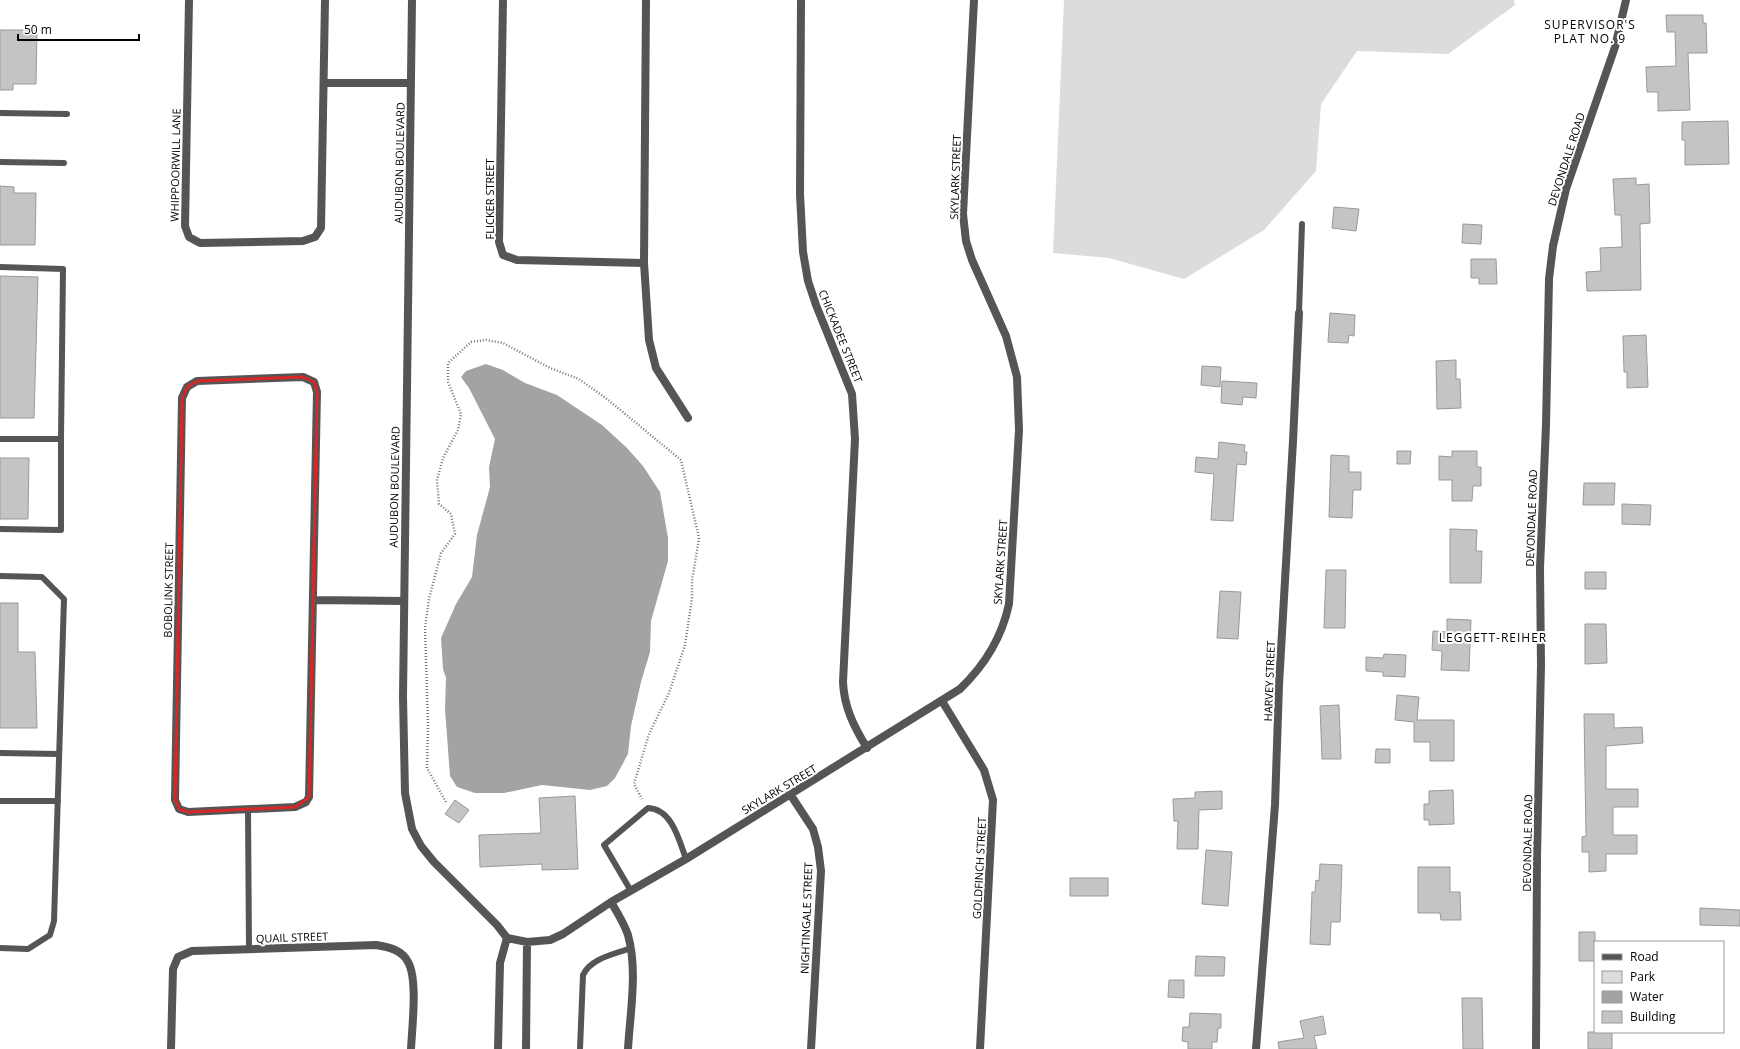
<svg xmlns="http://www.w3.org/2000/svg" width="1740" height="1049" font-family="'Open Sans',sans-serif">
<style>
.green{fill:#dcdcdc}
.water{fill:#a3a3a3}
.building{fill:#c4c4c4;stroke:#999}
.lines{fill:none;stroke-linecap:round;stroke-linejoin:round}
.path{stroke:#777;stroke-width:2.5;stroke-dasharray:1 2;stroke-linecap:butt}
.service{stroke:#555;stroke-width:6}
.minor{stroke:#555;stroke-width:8}
.marked{fill:none;stroke:#d62828;stroke-width:3;stroke-linejoin:round}
.labels{text-anchor:middle;dominant-baseline:central;stroke-width:4;stroke-linejoin:round;paint-order:stroke}
.street-label{font-size:11px;fill:#000;stroke:#fff}
.neighbourhood-label{font-size:12px;letter-spacing:1px;fill:#000;stroke:#fff}
</style>
<rect width="100%" height="100%" fill="#fff"/>
<path class="green" d="M 1064,0 L 1514,0 L 1515,5 L 1448,54 L 1357,51 L 1321,104 L 1316,171 L 1264,230 L 1184,279 L 1109,258 L 1053,253 Z"/>
<path class="water" d="M 486,364 L 503,370 L 525,383 L 557,395 L 602,425 L 627,448 L 643,466 L 660,492 L 668,538 L 668,561 L 651,621 L 650,652 L 641,682 L 631,726 L 628,754 L 615,778 L 607,786 L 590,790 L 542,785 L 504,793 L 475,793 L 457,787 L 450,776 L 445,709 L 446,678 L 443,669 L 441,638 L 456,604 L 472,577 L 477,535 L 490,487 L 489,467 L 495,439 L 469,388 L 461,377 L 466,371 Z"/>
<path class="building" d="M 1666,15 L 1703,15 L 1703,23 L 1706,23 L 1707,53 L 1688,53 L 1690,110 L 1658,111 L 1658,92 L 1647,92 L 1646,67 L 1676,66 L 1675,32 L 1667,32 Z
M 0,30 L 37,30 L 36,84 L 13,84 L 13,90 L 0,90 Z
M 1728,121 L 1729,164 L 1685,165 L 1685,140 L 1682,140 L 1682,122 Z
M 1636,178 L 1636,185 L 1649,184 L 1650,223 L 1640,224 L 1641,290 L 1587,291 L 1586,272 L 1601,271 L 1600,248 L 1622,247 L 1621,215 L 1615,215 L 1613,179 Z
M 0,186 L 14,187 L 14,193 L 36,193 L 35,245 L 0,245 Z
M 1334,207 L 1359,209 L 1356,231 L 1332,228 Z
M 1463,224 L 1482,225 L 1481,244 L 1462,243 Z
M 1471,259 L 1496,259 L 1497,284 L 1479,284 L 1479,278 L 1471,278 Z
M 0,276 L 38,277 L 34,418 L 0,418 Z
M 1330,313 L 1355,315 L 1354,336 L 1349,335 L 1348,343 L 1328,342 Z
M 1646,335 L 1648,387 L 1627,388 L 1627,372 L 1624,372 L 1623,336 Z
M 1456,360 L 1456,379 L 1460,379 L 1461,408 L 1437,409 L 1436,361 Z
M 1202,366 L 1221,367 L 1220,387 L 1201,385 Z
M 1222,381 L 1257,383 L 1256,398 L 1243,397 L 1242,405 L 1221,403 Z
M 1219,442 L 1245,445 L 1244,452 L 1247,452 L 1246,465 L 1237,464 L 1233,521 L 1211,520 L 1214,474 L 1195,472 L 1196,457 L 1218,459 Z
M 1397,451 L 1411,451 L 1410,464 L 1397,464 Z
M 1452,451 L 1477,451 L 1477,467 L 1481,467 L 1481,486 L 1473,486 L 1472,501 L 1452,501 L 1452,480 L 1439,480 L 1439,456 L 1452,457 Z
M 1331,455 L 1349,456 L 1349,472 L 1361,472 L 1361,490 L 1353,490 L 1352,518 L 1329,517 Z
M 0,458 L 29,458 L 28,519 L 0,519 Z
M 1584,483 L 1615,483 L 1614,505 L 1583,505 Z
M 1622,504 L 1651,505 L 1650,525 L 1622,524 Z
M 1450,529 L 1477,530 L 1476,551 L 1482,551 L 1481,583 L 1450,583 Z
M 1326,570 L 1346,570 L 1345,628 L 1324,628 Z
M 1585,572 L 1606,572 L 1606,589 L 1585,589 Z
M 1220,591 L 1241,592 L 1238,639 L 1217,638 Z
M 0,603 L 18,603 L 18,652 L 35,652 L 37,728 L 0,728 Z
M 1447,619 L 1471,620 L 1469,671 L 1441,670 L 1442,651 L 1432,650 L 1433,631 L 1447,632 Z
M 1585,624 L 1606,624 L 1607,663 L 1585,664 Z
M 1384,654 L 1406,655 L 1405,677 L 1383,676 L 1383,672 L 1366,671 L 1366,657 L 1383,658 Z
M 1397,695 L 1419,697 L 1417,720 L 1454,720 L 1454,761 L 1430,761 L 1430,742 L 1414,742 L 1414,722 L 1395,720 Z
M 1339,705 L 1341,759 L 1322,759 L 1320,706 Z
M 1584,714 L 1614,714 L 1614,728 L 1642,727 L 1643,743 L 1606,746 L 1606,789 L 1638,789 L 1638,807 L 1613,807 L 1613,835 L 1637,835 L 1637,854 L 1606,854 L 1606,871 L 1589,872 L 1589,852 L 1582,852 L 1582,837 L 1586,836 Z
M 1376,749 L 1390,749 L 1390,763 L 1375,763 Z
M 1453,790 L 1454,824 L 1429,825 L 1429,820 L 1424,820 L 1424,804 L 1429,804 L 1429,791 Z
M 1222,791 L 1222,809 L 1199,810 L 1198,849 L 1177,849 L 1178,821 L 1174,821 L 1173,799 L 1195,798 L 1195,792 Z
M 575,796 L 578,869 L 542,870 L 542,864 L 480,867 L 479,835 L 541,833 L 539,798 Z
M 455,800 L 469,810 L 459,823 L 445,814 Z
M 1206,850 L 1232,852 L 1228,906 L 1202,904 Z
M 1320,864 L 1342,865 L 1340,922 L 1331,922 L 1330,945 L 1310,944 L 1312,892 L 1315,892 L 1316,880 L 1319,881 Z
M 1418,867 L 1450,867 L 1450,892 L 1460,892 L 1461,920 L 1441,920 L 1440,913 L 1418,913 Z
M 1070,878 L 1108,878 L 1108,896 L 1070,896 Z
M 1700,908 L 1740,910 L 1740,926 L 1700,925 Z
M 1579,932 L 1595,932 L 1595,961 L 1579,961 Z
M 1196,956 L 1225,957 L 1224,976 L 1195,976 Z
M 1169,980 L 1184,980 L 1184,998 L 1168,997 Z
M 1462,998 L 1482,998 L 1483,1049 L 1463,1049 Z
M 1190,1013 L 1221,1014 L 1221,1028 L 1218,1028 L 1217,1042 L 1212,1042 L 1212,1049 L 1188,1049 L 1188,1042 L 1182,1041 L 1183,1027 L 1189,1027 Z
M 1323,1016 L 1326,1034 L 1314,1036 L 1317,1049 L 1279,1049 L 1278,1042 L 1304,1038 L 1300,1021 Z
M 1588,1032 L 1612,1032 L 1612,1049 L 1588,1049 Z"/>
<g class="lines">
<path class="path" d="M 446,802 L 427,768 L 428,725 L 425,628 L 429,599 L 441,553 L 455,534 L 451,514 L 439,504 L 437,480 L 443,458 L 458,430 L 461,414 L 448,382 L 448,363 L 471,342 L 486,340 L 503,343 L 550,368 L 579,379 L 607,399 L 681,460 L 699,538 L 692,581 L 692,598 L 685,645 L 669,693 L 649,734 L 634,784 L 642,799"/>
<path class="service" d="M 0,113 L 67,114
M 0,162 L 64,163
M 0,267 L 63,269 L 61,439 L 0,439
M 1299,313 L 1302,224
M 0,529 L 61,530 L 61,439
M 0,576 L 42,577 L 64,599 L 54,921 L 50,935 L 28,949 L 0,948
M 0,753 L 59,754
M 0,801 L 58,801
M 248,810 L 249,950
M 631,891 L 604,845 L 648,808 C 672,809 679,840 686,859
M 580,1049 L 583,975 C 591,958 615,954 631,948"/>
<path class="minor" d="M 189,0 L 185,226 L 189,237 L 200,243 L 303,241 L 315,237 L 321,228 L 325,0
M 412,0 L 403,697 L 405,793 L 412,829 L 421,846 L 434,862 L 497,925 L 507,938 L 527,942 L 550,940 L 563,934 L 611,902 L 686,859 L 960,689 C 985,665 1002,637 1009,604 L 1019,430 L 1017,377 L 1006,336 L 972,260 L 966,241 L 963,214 L 974,0
M 503,0 L 499,242 L 503,255 L 517,260 L 644,263
M 646,0 L 644,263 L 649,340 L 656,368 L 688,418
M 801,0 L 800,194 L 803,252 L 808,281 L 816,305 L 852,394 L 855,439 L 843,682 C 844,707 854,727 867,748
M 324,83 L 411,83
M 303,377 L 314,382 L 317,392 L 309,797 L 306,802 L 295,807 L 188,812 L 179,809 L 175,800 L 182,398 L 187,387 L 197,381 Z
M 314,600 L 404,601
M 942,701 L 984,770 L 993,800 L 980,1049
M 790,794 L 813,829 L 818,847 L 821,871 L 811,1049
M 611,902 C 617,912 624,923 628,935 C 638,971 630,1013 628,1049
M 171,1049 L 173,969 L 178,957 L 192,951 L 376,945 C 389,947 402,950 408,962 C 418,979 412,1028 411,1049
M 498,1049 L 500,963 L 507,938
M 526,1049 L 527,942
M 1256,1049 L 1275,805 L 1279,685 L 1293,441 L 1299,313
M 1536,1049 L 1537,856 L 1541,665 L 1540,568 L 1546,425 L 1549,279 L 1553,246 L 1566,189 L 1615,47 L 1626,0"/>
</g>
<path class="marked" d="M 303,377 L 314,382 L 317,392 L 309,797 L 295,807 L 188,812 L 179,809 L 175,800 L 182,398 L 187,387 L 197,381 Z"/>
<g class="labels">
<g class="street-label">
<text transform="translate(1566 159) rotate(-72)">DEVONDALE ROAD</text>
<text transform="translate(399 163) rotate(-89)">AUDUBON BOULEVARD</text>
<text transform="translate(175 165) rotate(-89)">WHIPPOORWILL LANE</text>
<text transform="translate(955 177) rotate(-88)">SKYLARK STREET</text>
<text transform="translate(489 199) rotate(-90)">FLICKER STREET</text>
<text transform="translate(841 336) rotate(68)">CHICKADEE STREET</text>
<text transform="translate(394 487) rotate(-89)">AUDUBON BOULEVARD</text>
<text transform="translate(1531 518) rotate(-88)">DEVONDALE ROAD</text>
<text transform="translate(1000 562) rotate(-86)">SKYLARK STREET</text>
<text transform="translate(168 590) rotate(-89)">BOBOLINK STREET</text>
<text transform="translate(1269 681) rotate(-88)">HARVEY STREET</text>
<text transform="translate(779 789) rotate(-31)">SKYLARK STREET</text>
<text transform="translate(1527 843) rotate(-89)">DEVONDALE ROAD</text>
<text transform="translate(979 868) rotate(-87)">GOLDFINCH STREET</text>
<text transform="translate(806 918) rotate(-88)">NIGHTINGALE STREET</text>
<text transform="translate(292 937) rotate(-2)">QUAIL STREET</text>
</g>
<g class="neighbourhood-label">
<text x="1590" y="24">SUPERVISOR'S<tspan x="1590" dy="14">PLAT NO. 9</tspan></text>
<text x="1493" y="637">LEGGETT-REIHER</text>
</g>
</g>
<rect x="1594" y="941" width="130" height="92" fill="#ffffff" stroke="#999999"/>
<rect x="1602" y="954" width="20" height="6" fill="#555555" stroke="#999999"/>
<text x="1630" y="961" font-size="12" fill="#000000">Road</text>
<rect x="1602" y="971" width="20" height="12" fill="#dcdcdc" stroke="#999999"/>
<text x="1630" y="981" font-size="12" fill="#000000">Park</text>
<rect x="1602" y="991" width="20" height="12" fill="#a3a3a3" stroke="#999999"/>
<text x="1630" y="1001" font-size="12" fill="#000000">Water</text>
<rect x="1602" y="1011" width="20" height="12" fill="#c4c4c4" stroke="#999999"/>
<text x="1630" y="1021" font-size="12" fill="#000000">Building</text>
<path d="M18 34v6h121v-6" fill="none" stroke="#000000" stroke-width="2"/>
<text x="24" y="34" font-size="12" fill="#000000" stroke="#ffffff" stroke-width="3" paint-order="stroke">50 m</text>
</svg>
